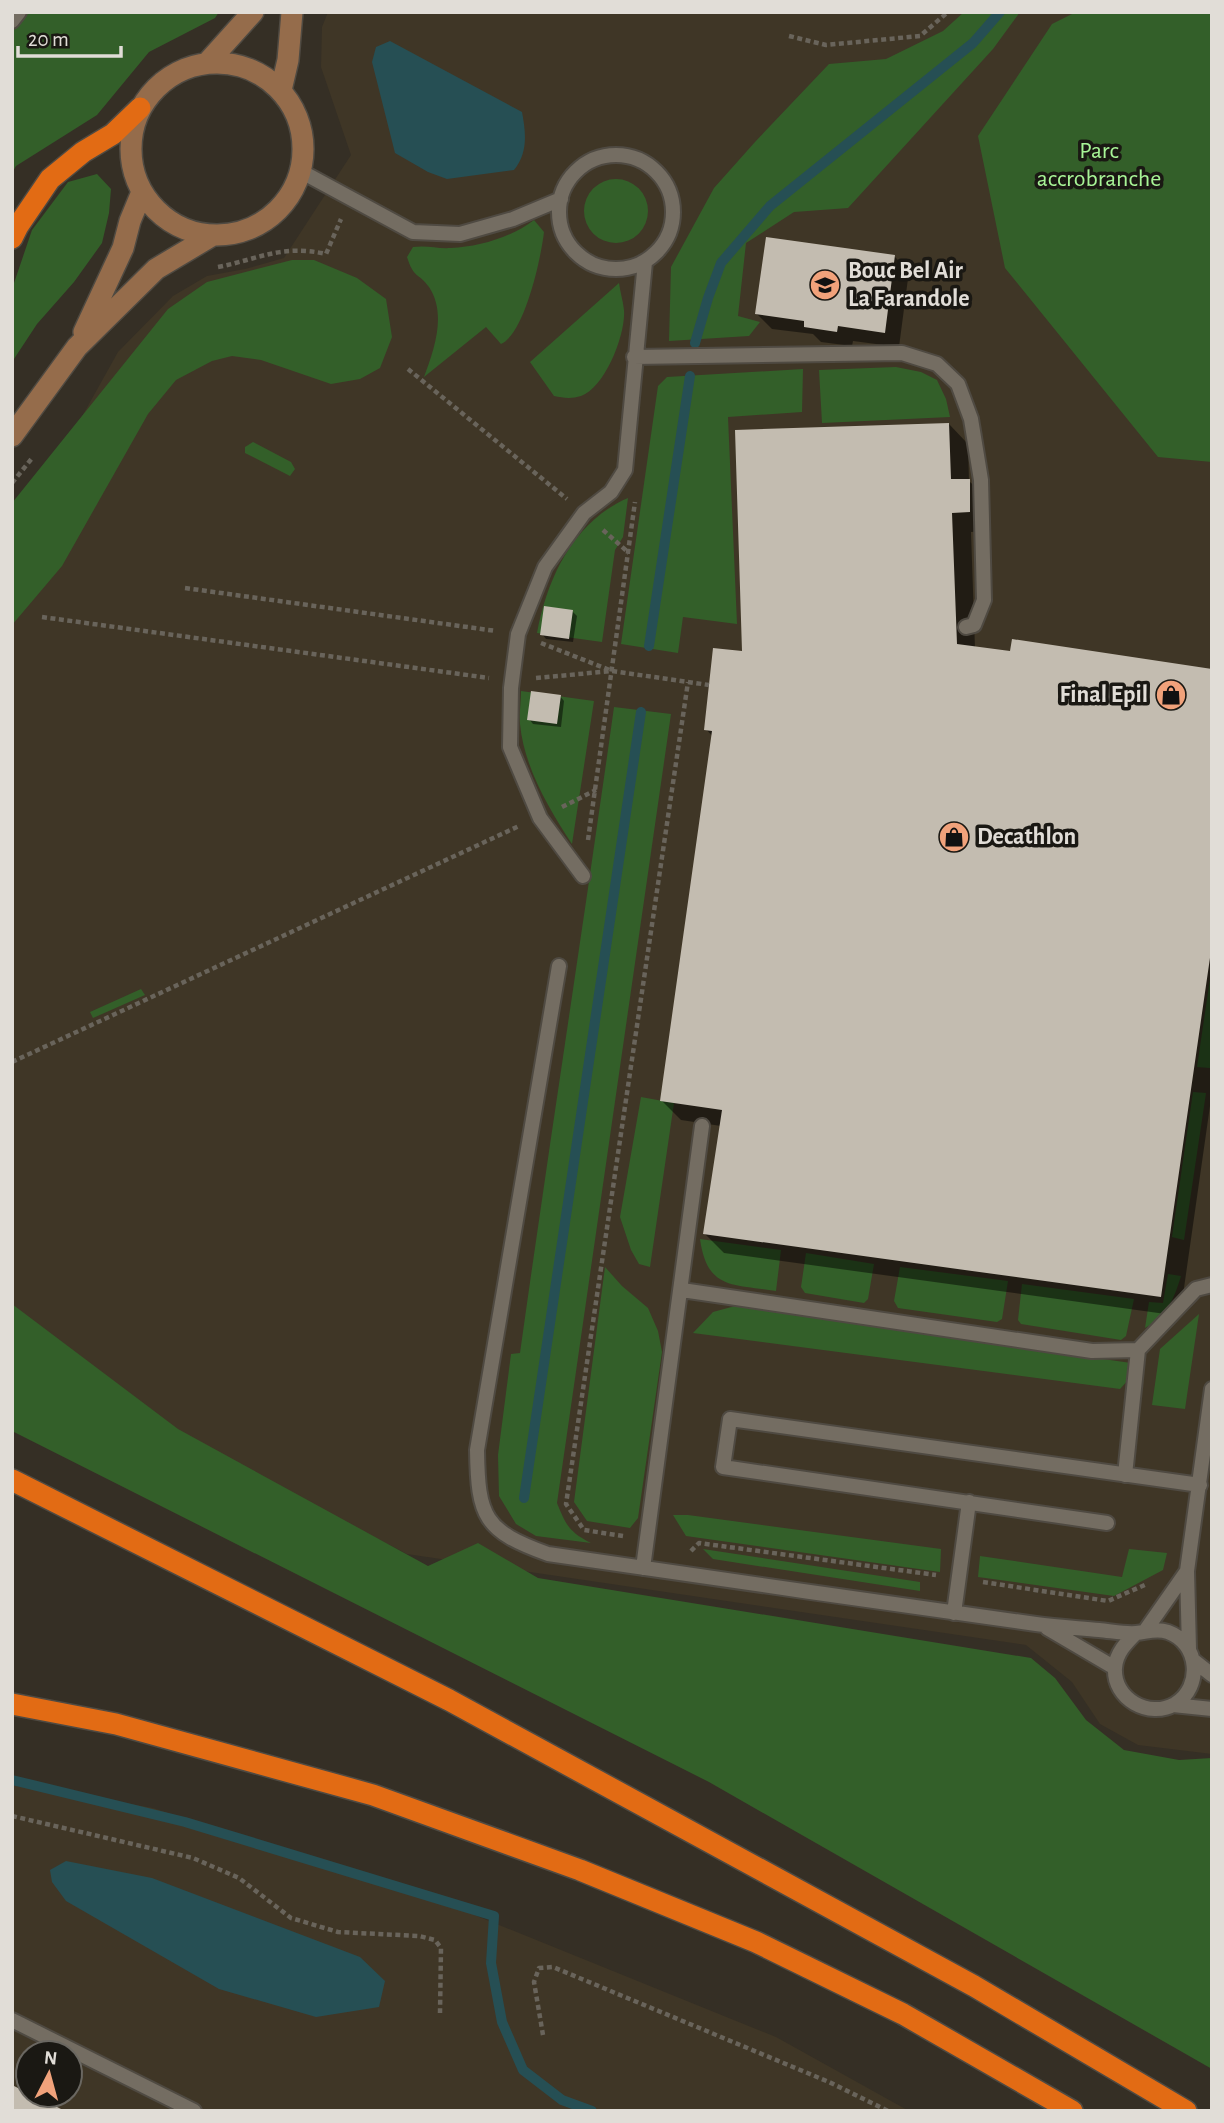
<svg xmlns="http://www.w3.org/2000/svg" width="1224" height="2123" font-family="'Alegreya Sans',sans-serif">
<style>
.built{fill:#3f3626;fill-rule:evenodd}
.green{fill:#335f29}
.water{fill:#264f54}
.shadow{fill:#0007}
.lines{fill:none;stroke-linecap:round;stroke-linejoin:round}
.stream{stroke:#264f54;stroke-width:10}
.building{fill:#c3bcb0}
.service-casing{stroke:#4f4a42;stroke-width:18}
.secondary-casing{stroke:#4f4a42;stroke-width:24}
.motorway-casing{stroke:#4f4a42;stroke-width:24}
.path{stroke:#69645b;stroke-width:4.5;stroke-dasharray:5 3.5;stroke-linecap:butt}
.service{stroke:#746d62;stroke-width:14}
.secondary{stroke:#956c4b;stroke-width:21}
.motorway{stroke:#e26b14;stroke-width:21}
.labels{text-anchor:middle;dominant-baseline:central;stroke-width:7;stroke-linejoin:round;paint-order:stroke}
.park-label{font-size:24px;fill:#a8f597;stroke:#1a1813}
.poi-label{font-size:24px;font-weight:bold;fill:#e1ddd7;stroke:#1a1813;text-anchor:start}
</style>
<rect width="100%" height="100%" fill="#352f25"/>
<path class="built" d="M 328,12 L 1212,12 L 1212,1754 L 1138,1745 L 1100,1724 L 1072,1682 L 1026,1645 L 407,1554 L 12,1352 L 12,542 L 118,352 L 173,296 L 207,276 L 245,269 L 284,258 L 351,155 L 321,67 L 322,27 Z
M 12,1783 L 153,1808 L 472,1914 L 776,2037 L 909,2111 L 12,2111 ZM 28,2053 L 70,2053 L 70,2095 L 28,2095 Z"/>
<path class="green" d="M 12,12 L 219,12 L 215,18 L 149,52 L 97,115 L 16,166 L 12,173 Z
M 964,12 L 1020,12 L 993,49 L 848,208 L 794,212 L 746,243 L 738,316 L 760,322 L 749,336 L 669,341 L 671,267 L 714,188 L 755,142 L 829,64 L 886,59 L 943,31 Z
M 1076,12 L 1212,12 L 1212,462 L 1158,457 L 1005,268 L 978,136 L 1052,24 Z
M 97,174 L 111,189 L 109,213 L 102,243 L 74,282 L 37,324 L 12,362 L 12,289 L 32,230 L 68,182 Z
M584 211a32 32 0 1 1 64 0a32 32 0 1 1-64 0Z
M 534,220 L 544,232 C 541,258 525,333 501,344 L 486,327 L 424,377 C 434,350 447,314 429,287 C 418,272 414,279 407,257 L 413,247 C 428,245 437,249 451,248 C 479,247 512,237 534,220 Z
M 292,260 L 314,260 L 357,278 L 386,299 L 392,337 L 380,368 L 360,379 L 331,384 L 261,360 L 232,356 L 212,361 L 176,380 L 148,414 L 62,566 L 12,625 L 12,503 L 168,309 L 207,282 Z
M 619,283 C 620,291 623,301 624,310 C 626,334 605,388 581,396 C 572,399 563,398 554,396 L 530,362 Z
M 896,367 L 921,372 L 937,380 L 946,399 L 950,417 L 822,423 L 819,370 Z
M 803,369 L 802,412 L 728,417 L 737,624 L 683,617 L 678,653 L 621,644 L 658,386 L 667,377 Z
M 253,442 L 291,462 L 295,469 L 290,476 L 245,453 L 245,447 Z
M 628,498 L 623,537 L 615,550 L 602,642 L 537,633 C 547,578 574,521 628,498 Z
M 521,691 L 594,701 L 572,844 C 549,809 524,767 520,724 C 519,713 521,702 521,691 Z
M 614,707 L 671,714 L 557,1503 C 566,1525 569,1532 591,1543 L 536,1536 L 516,1524 L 499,1496 L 498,1455 L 511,1354 L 520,1353 C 550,1138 584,922 614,707 Z
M 1210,979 L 1212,1057 L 1210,1068 L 1197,1067 Z
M 141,989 L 145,995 L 93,1018 L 90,1012 Z
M 1193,1092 L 1206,1093 L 1184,1240 L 1172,1237 Z
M 641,1097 L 674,1103 L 650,1267 L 639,1264 L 631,1250 L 620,1217 Z
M 700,1239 L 781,1250 L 776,1291 C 733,1284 707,1290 700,1239 Z
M 806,1253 L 874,1264 L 868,1299 L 864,1303 L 805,1293 L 801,1287 Z
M 605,1267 L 622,1286 L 648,1308 L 658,1331 L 662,1352 L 638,1518 L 630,1528 L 587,1521 L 574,1502 Z
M 900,1267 L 1008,1281 L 1002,1319 L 997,1322 L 898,1308 L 894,1301 Z
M 1168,1274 L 1181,1276 C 1174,1299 1167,1316 1145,1328 L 1149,1302 L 1163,1303 Z
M 1022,1284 L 1134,1299 L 1126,1336 L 1121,1340 L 1021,1324 L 1018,1320 Z
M 12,1304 L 178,1429 L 428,1566 L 478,1543 L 538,1578 L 1031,1658 L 1055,1678 L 1086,1720 L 1124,1750 L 1179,1760 L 1212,1758 L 1212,2069 L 709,1782 L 12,1431 Z
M 735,1306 L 1131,1363 L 1130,1378 L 1120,1389 L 693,1333 L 713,1312 Z
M 1199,1314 L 1185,1409 L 1152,1405 L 1160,1349 Z
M 673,1515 L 688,1515 L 941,1549 L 940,1572 L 686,1536 Z
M 703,1549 L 920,1582 L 920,1591 L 713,1559 Z
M 1129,1549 L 1167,1553 L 1163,1570 L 1114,1596 L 978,1577 L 980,1556 L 1122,1577 Z"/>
<path class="water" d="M 390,41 L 522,112 C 526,133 528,153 514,170 L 447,179 L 428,172 L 395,153 L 372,62 L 376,47 Z
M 66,1861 L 152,1878 L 360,1957 L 385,1981 L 379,2007 L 316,2017 L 219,1989 L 66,1901 L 52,1882 L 50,1870 Z"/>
<path class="shadow" d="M 895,257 L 909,271 L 899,347 L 853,341 L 852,346 L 821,342 L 813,334 L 772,329 L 757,314 Z
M 949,424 L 968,444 L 969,481 L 989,500 L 989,531 L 971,532 L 975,648 L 1212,670 L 1212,1092 L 1180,1316 L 724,1253 L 705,1234 L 721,1126 L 681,1120 L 661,1100 L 713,737 L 706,729 L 744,653 Z
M 572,611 L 577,616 L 573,642 L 546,639 L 542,634 Z
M 560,696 L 564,701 L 561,727 L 533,724 L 529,719 Z"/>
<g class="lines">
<path class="stream" d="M 695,343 L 708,298 L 721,263 L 770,206 L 973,43 L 1000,12
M 649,646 L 690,376
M 524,1498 L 641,712
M 12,1780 L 185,1822 L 494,1916 L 491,1963 L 502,2022 L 523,2070 L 562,2100 L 592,2111"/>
</g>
<path class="building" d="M 766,237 L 895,255 L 885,333 L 838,326 L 837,332 L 804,327 L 804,321 L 755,314 Z
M 949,423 L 951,479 L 970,479 L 970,512 L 952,513 L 957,644 L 1010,651 L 1012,639 L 1212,669 L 1212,944 L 1161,1297 L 703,1234 L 722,1110 L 660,1101 L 712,731 L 704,730 L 713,648 L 742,651 L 735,430 Z
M 544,606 L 573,610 L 569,639 L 540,635 Z
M 531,691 L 561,695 L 557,724 L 527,720 Z
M 12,2085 L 28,2093 L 28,2095 L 33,2095 L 65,2111 L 12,2111 Z"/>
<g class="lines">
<g class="service-casing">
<path id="service" d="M 12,21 L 19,12
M559 212a57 57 0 1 1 114 0a57 57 0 1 1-114 0Z
M 302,172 L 413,232 L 460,234 L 513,219 L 561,199
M 634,357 L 902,353 L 937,364 L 958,384 L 971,419 L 981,480 L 984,600 L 974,625 L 966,627
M 583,876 L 540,818 L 510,747 L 511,688 L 518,634 L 545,567 L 584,513 L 611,492 L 625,470 L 645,262
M 559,966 L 477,1450 C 478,1517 484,1531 548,1554 C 711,1578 873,1601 1036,1624 C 1057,1627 1078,1628 1099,1630 C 1111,1631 1124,1634 1136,1633 C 1148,1632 1156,1628 1168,1632 C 1199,1643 1203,1687 1175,1704 C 1149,1719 1113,1699 1115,1668 C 1116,1653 1126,1643 1136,1633
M 682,1290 L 1092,1351 L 1138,1350 L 1196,1289 L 1212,1285
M 1125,1475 L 1138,1350
M 1107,1523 L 723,1467 L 730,1419 L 1200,1485
M 643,1568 L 702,1126
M 954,1613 L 969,1502
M 1047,1628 L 1115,1668
M 1145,1631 L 1187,1571
M 1189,1649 L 1187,1571 L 1212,1389
M 1193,1660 L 1212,1675
M 1173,1705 L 1212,1709
M 12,2020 L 194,2111"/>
</g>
<g class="secondary-casing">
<path id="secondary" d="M 208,62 L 253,12
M131 149a86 86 0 1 1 172 0a86 86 0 1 1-172 0Z
M 281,90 L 288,60 L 292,12
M 84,332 L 123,248 L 130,221 L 142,192
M 12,436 L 77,347 L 156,269 L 213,235"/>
</g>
<g class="motorway-casing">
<path id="motorway" d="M 12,238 L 18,226 L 50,179 L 83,152 L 113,134 L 140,108
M 12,1480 L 449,1700 L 974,1986 L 1186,2111
M 12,1704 L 116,1724 L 373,1795 L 580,1870 L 756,1942 L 903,2014 L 1072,2111"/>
</g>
<path class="path" d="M 789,36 L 826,45 L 920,36 L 948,12
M 218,267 C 259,259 282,244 326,254 L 341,219
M 408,369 L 567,499
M 12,483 L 33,457
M 603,530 L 629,553
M 185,588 L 496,631
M 42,617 L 489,678
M 541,643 L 612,671 L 709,685
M 536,678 L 612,671
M 562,807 L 596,790
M 588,840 L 635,502
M 12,1062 L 519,826
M 623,1536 L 584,1530 L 566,1504 L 688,682
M 691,1551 L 699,1543 L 936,1575
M 983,1582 L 1108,1601 L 1147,1584
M 12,1816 L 193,1858 L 239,1878 L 291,1918 L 338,1932 L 419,1936 L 435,1940 L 441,1948 L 440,2013
M 543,2035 L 534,1982 L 539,1968 L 553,1967 L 829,2082 L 888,2111"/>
<use href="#service" class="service"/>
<use href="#secondary" class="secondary"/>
<use href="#motorway" class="motorway"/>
</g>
<defs>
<g id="school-disc" transform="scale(1.575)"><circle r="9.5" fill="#f1a27b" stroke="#1a1813"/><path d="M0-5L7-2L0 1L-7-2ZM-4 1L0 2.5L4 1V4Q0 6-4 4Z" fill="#111"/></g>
<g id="shop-disc" transform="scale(1.575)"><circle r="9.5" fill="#f1a27b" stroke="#1a1813"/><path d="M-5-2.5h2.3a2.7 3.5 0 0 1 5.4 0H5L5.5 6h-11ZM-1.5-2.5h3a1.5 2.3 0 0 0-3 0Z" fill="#111"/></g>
</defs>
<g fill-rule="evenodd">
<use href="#school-disc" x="825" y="285"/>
<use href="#shop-disc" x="1171" y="695"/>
<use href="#shop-disc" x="954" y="837"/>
</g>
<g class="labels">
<g class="park-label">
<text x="1099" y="151">Parc<tspan x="1099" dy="28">accrobranche</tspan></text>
</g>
<g class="poi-label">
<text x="848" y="271">Bouc Bel Air<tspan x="848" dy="28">La Farandole</tspan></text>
<text x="1148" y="695" text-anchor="end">Final Epil</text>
<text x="977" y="837">Decathlon</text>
</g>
</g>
<rect width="1224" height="2123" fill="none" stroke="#e1ddd7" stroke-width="28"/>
<g transform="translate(49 2074) rotate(6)"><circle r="33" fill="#1a1813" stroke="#6a6761" stroke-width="2"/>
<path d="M0-5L12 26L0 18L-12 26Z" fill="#f1a27b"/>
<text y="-10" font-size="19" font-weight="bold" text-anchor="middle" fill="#e1ddd7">N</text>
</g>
<path d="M18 46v10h103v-10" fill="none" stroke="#e1ddd7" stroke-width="3.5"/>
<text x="28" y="46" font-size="21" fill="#e1ddd7" stroke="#1a1813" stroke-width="5" paint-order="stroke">20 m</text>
</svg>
